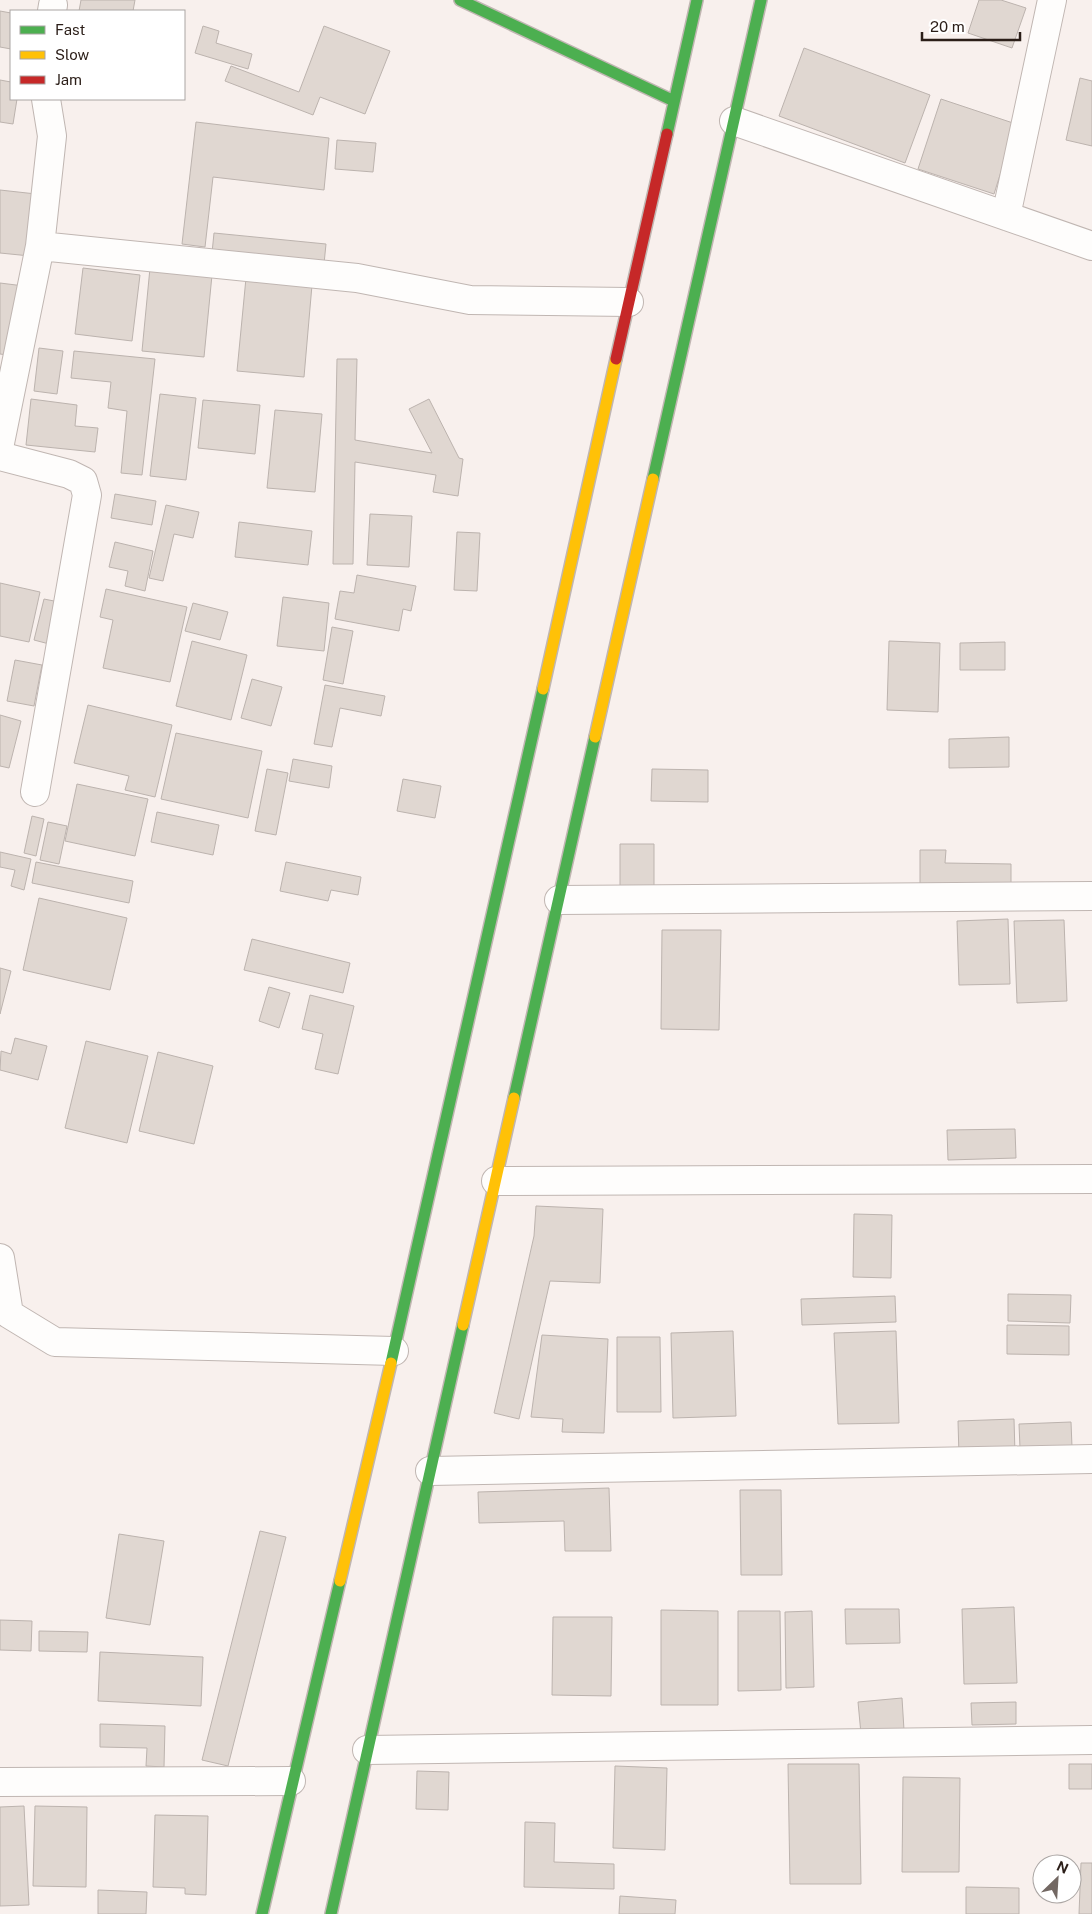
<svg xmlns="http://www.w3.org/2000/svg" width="1092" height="1914" font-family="'Public Sans',sans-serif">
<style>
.building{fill:#e0d7d1;stroke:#bcb3ae}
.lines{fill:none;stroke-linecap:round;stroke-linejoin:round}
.street-casing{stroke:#c0b6b2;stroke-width:30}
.fast-casing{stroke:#c0b6b2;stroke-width:14}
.slow-casing{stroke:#c0b6b2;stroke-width:14}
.jam-casing{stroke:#c0b6b2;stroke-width:14}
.street{stroke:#fefdfc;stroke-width:28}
.fast{stroke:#4caf50;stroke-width:11}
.slow{stroke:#ffc107;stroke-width:11}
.jam{stroke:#c62828;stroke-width:11}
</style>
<rect width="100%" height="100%" fill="#f8f0ed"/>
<path class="building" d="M 81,0 L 135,0 L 133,11 L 79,11 Z
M 979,0 L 1001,0 L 1026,8 L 1012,48 L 968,33 Z
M 0,11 L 11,13 L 11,49 L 0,47 Z
M 203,26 L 219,31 L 216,43 L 252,54 L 248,69 L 195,53 Z
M 324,26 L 390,51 L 365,114 L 320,97 L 313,115 L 225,81 L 231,66 L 299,92 Z
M 804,48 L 930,95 L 905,163 L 779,116 Z
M 1080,78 L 1092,81 L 1092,146 L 1066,140 Z
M 0,80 L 11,82 L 11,99 L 17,99 L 13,124 L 0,122 Z
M 941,99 L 1016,124 L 994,194 L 918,169 Z
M 196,122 L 329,138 L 324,190 L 213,177 L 205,247 L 182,244 Z
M 337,140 L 376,143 L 373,172 L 335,169 Z
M 0,190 L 36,194 L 30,256 L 0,253 Z
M 214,233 L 326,244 L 324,264 L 212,253 Z
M 83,268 L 140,275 L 132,341 L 75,334 Z
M 150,268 L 212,275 L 204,357 L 142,351 Z
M 246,278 L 312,285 L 304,377 L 237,371 Z
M 0,283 L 24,286 L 15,356 L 0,354 Z
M 39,348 L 63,351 L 57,394 L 34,391 Z
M 74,351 L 155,359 L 142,475 L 121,473 L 127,411 L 108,408 L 111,382 L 71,378 Z
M 337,359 L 357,359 L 355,440 L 432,453 L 409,409 L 429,399 L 459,458 L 463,459 L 458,496 L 433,492 L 436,475 L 355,462 L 353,564 L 333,564 Z
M 160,394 L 196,398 L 186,480 L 150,476 Z
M 31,399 L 77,405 L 75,426 L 98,428 L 95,452 L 26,445 Z
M 203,400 L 260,405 L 255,454 L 198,448 Z
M 275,410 L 322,414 L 315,492 L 267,488 Z
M 115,494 L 156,501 L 152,525 L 111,518 Z
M 166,505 L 199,512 L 193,538 L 174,534 L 163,581 L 149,578 Z
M 370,514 L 412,516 L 409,567 L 367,565 Z
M 239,522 L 312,531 L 308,565 L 235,557 Z
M 457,532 L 480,533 L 477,591 L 454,590 Z
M 115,542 L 153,551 L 145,591 L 125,586 L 128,571 L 109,567 Z
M 357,575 L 416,586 L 411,611 L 403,609 L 399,631 L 335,619 L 340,591 L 354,593 Z
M 0,583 L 40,592 L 29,642 L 0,636 Z
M 106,589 L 187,607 L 170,682 L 103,668 L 113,620 L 100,617 Z
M 283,597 L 329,603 L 324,651 L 277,646 Z
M 44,599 L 64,603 L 53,645 L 34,640 Z
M 193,603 L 228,612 L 220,640 L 185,631 Z
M 332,627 L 353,631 L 343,684 L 323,680 Z
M 192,641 L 247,655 L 231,720 L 176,706 Z
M 889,641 L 940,643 L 938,712 L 887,710 Z
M 1005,642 L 1005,670 L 960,670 L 960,643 Z
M 15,660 L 42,665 L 34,706 L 7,701 Z
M 252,679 L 282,687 L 271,726 L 241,718 Z
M 325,685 L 385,696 L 381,716 L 340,708 L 332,747 L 314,744 Z
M 88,705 L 172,725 L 155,797 L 125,790 L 129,776 L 74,763 Z
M 0,715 L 21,721 L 9,768 L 0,766 Z
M 176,733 L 262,751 L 248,818 L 161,799 Z
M 1009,737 L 1009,767 L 949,768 L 949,739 Z
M 293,759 L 332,766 L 329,788 L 289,781 Z
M 267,769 L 288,773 L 276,835 L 255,831 Z
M 652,769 L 708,770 L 708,802 L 651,801 Z
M 403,779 L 441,786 L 435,818 L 397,811 Z
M 77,784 L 148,799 L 135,856 L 65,841 Z
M 157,812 L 219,825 L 213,855 L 151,842 Z
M 32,816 L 44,819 L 36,856 L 24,853 Z
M 48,822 L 67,826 L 59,864 L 40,860 Z
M 620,844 L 654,844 L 654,896 L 620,896 Z
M 920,850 L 946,850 L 945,863 L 1011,864 L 1011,887 L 920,885 Z
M 0,852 L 31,859 L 24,890 L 11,886 L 15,870 L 0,867 Z
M 36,862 L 133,881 L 129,903 L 32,883 Z
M 286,862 L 361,877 L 358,895 L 331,890 L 328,901 L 280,891 Z
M 39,898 L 127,918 L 110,990 L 23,970 Z
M 1008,919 L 1010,984 L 959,985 L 957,921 Z
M 1064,920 L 1067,1001 L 1017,1003 L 1014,921 Z
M 662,930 L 721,930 L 719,1030 L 661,1029 Z
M 252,939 L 350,963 L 343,993 L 244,970 Z
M 0,968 L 11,971 L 0,1014 Z
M 269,987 L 290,993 L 279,1028 L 259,1021 Z
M 310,995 L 354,1006 L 338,1074 L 315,1069 L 323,1034 L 302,1029 Z
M 15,1038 L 47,1046 L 38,1080 L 0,1070 L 1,1051 L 11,1054 Z
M 86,1041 L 148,1056 L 127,1143 L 65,1128 Z
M 158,1052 L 213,1066 L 194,1144 L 139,1131 Z
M 1015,1129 L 1016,1158 L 948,1160 L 947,1130 Z
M 536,1206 L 603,1209 L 600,1283 L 550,1281 L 519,1419 L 494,1413 L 534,1236 Z
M 854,1214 L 892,1215 L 891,1278 L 853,1277 Z
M 1008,1294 L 1071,1295 L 1070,1323 L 1008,1321 Z
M 895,1296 L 896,1322 L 802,1325 L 801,1299 Z
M 1007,1325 L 1069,1326 L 1069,1355 L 1007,1354 Z
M 733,1331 L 736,1416 L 673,1418 L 671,1333 Z
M 896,1331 L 899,1423 L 838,1424 L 834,1333 Z
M 542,1335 L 608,1339 L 604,1433 L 562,1432 L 563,1419 L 531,1417 Z
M 617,1337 L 660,1337 L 661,1412 L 617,1412 Z
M 1014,1419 L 1015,1454 L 959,1456 L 958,1421 Z
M 1071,1422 L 1072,1447 L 1020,1448 L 1019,1424 Z
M 609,1488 L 611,1551 L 565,1551 L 564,1521 L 479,1523 L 478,1492 Z
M 740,1490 L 781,1490 L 782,1575 L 741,1575 Z
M 260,1531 L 286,1537 L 228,1766 L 202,1760 Z
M 119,1534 L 164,1541 L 150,1625 L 106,1618 Z
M 1014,1607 L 1017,1683 L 964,1684 L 962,1609 Z
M 845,1609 L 899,1609 L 900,1643 L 846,1644 Z
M 661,1610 L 718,1611 L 718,1705 L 661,1705 Z
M 738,1611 L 780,1611 L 781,1690 L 738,1691 Z
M 812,1611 L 814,1687 L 786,1688 L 785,1612 Z
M 553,1617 L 612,1617 L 611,1696 L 552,1695 Z
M 0,1620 L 32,1621 L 31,1651 L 0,1650 Z
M 39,1631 L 88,1632 L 87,1652 L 39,1651 Z
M 100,1652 L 203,1657 L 201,1706 L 98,1701 Z
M 902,1698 L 904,1730 L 861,1734 L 858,1702 Z
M 1016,1702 L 1016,1724 L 972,1725 L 971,1703 Z
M 100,1724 L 165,1726 L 164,1767 L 146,1766 L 147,1748 L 100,1747 Z
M 788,1764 L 859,1764 L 861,1884 L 790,1884 Z
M 1069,1764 L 1092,1764 L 1092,1789 L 1069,1789 Z
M 615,1766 L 667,1768 L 665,1850 L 613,1848 Z
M 417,1771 L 449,1772 L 448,1810 L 416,1809 Z
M 903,1777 L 960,1778 L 959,1872 L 902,1872 Z
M 24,1806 L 29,1905 L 0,1906 L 0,1807 Z
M 35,1806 L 87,1807 L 86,1887 L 33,1886 Z
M 155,1815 L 208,1816 L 206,1895 L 185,1894 L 185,1888 L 153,1887 Z
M 525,1822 L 555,1823 L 554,1862 L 614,1864 L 614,1889 L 524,1887 Z
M 1081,1863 L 1092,1863 L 1092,1914 L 1079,1914 Z
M 966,1887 L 1019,1888 L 1019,1914 L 966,1914 Z
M 98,1890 L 147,1892 L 146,1914 L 98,1914 Z
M 620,1896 L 676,1900 L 675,1914 L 619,1914 Z"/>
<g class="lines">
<g class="street-casing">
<path id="street" d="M 52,11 L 53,5
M 734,121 L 1092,246
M 1006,216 L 1052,0
M 40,246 L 357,278 L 470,300 L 629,302
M 0,443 L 40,246 L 52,136 L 46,99
M 0,456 L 69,474 L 83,481 L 87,495 L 35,792
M 559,900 L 1092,896
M 496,1181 L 1092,1179
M 0,1258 L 9,1314 L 55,1342 L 394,1351
M 430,1471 L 1092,1459
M 367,1750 L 1092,1740
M 0,1782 L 291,1781"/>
</g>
<g class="fast-casing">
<path id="fast" d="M 460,0 L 674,101
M 667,134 L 697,0
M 653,479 L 761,0
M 514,1098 L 595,737
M 391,1363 L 543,689
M 262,1914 L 340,1581
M 331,1914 L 463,1325"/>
</g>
<g class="slow-casing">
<path id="slow" d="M 543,689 L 616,359
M 595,737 L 653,479
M 463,1325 L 514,1098
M 340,1581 L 391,1363"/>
</g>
<g class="jam-casing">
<path id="jam" d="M 616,359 L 667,134"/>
</g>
<use href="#street" class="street"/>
<use href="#fast" class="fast"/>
<use href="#slow" class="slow"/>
<use href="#jam" class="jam"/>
</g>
<rect x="10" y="10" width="175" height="90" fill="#ffffff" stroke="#aaa5a3"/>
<rect x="20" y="26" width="25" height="8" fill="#4caf50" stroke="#aaa5a3"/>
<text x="55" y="35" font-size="15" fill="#2b1e18">Fast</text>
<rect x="20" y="51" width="25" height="8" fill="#ffc107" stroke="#aaa5a3"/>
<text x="55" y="60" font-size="15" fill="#2b1e18">Slow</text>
<rect x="20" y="76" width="25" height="8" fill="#c62828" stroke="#aaa5a3"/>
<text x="55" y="85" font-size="15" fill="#2b1e18">Jam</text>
<g transform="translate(1057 1879) rotate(25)"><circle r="24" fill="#ffffff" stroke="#aaa5a3"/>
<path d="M0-4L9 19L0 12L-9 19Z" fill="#736863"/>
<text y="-8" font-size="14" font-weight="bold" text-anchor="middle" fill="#2b1e18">N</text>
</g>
<path d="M922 32v8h98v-8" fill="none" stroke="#2b1e18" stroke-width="2.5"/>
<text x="930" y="32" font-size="15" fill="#2b1e18" stroke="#ffffff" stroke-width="4" paint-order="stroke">20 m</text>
</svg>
